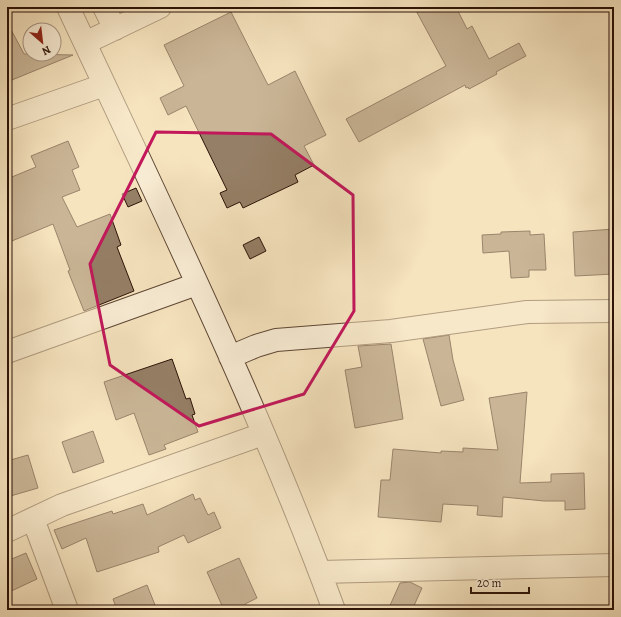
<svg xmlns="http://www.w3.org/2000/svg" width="621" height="617" font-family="Alegreya,serif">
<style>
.building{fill:#957f66;stroke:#2b1106}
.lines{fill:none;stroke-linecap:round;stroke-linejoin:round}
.minor-casing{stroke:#5e4634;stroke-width:24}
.minor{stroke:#f9edd5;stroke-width:22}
.marked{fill:none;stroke:#c2185b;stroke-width:3;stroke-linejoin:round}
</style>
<rect width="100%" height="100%" fill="#f6e4bf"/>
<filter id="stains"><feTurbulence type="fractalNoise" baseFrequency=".005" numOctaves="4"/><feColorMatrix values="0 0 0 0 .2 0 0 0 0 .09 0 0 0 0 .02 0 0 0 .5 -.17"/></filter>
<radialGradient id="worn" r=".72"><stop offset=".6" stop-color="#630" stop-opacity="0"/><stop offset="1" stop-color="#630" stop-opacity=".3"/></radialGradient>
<path class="building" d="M 414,7 L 456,7 L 467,29 L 472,26 L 489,59 L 519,43 L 526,56 L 496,72 L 497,74 L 469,89 L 468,87 L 466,88 L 465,85 L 359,142 L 346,119 L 446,66 Z
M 231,12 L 268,85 L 295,71 L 326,135 L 304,146 L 314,165 L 295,175 L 298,182 L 243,208 L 240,202 L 227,208 L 220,193 L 227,190 L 186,106 L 168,115 L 160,98 L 184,86 L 164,45 Z
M 7,22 L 24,54 L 73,55 L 7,82 Z
M 68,141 L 79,167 L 72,170 L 80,190 L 62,197 L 77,227 L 110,214 L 121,245 L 117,247 L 134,291 L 84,311 L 68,271 L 70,270 L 53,224 L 7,243 L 7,179 L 36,167 L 31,156 Z
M 136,188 L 142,201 L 128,207 L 122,194 Z
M 614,229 L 614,274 L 575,276 L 573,232 Z
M 530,231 L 530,235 L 544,234 L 546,270 L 529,270 L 529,277 L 511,278 L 509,251 L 483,253 L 482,235 L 501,234 L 501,232 Z
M 259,237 L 266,251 L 250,259 L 243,245 Z
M 449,335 L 453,360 L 464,400 L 441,406 L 423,339 Z
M 391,344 L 403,419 L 355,428 L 345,370 L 362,367 L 358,346 Z
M 172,359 L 186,399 L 190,398 L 195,414 L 192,415 L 198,432 L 164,445 L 166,449 L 149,455 L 134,413 L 116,420 L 104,382 Z
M 527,392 L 520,483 L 551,482 L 551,474 L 584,473 L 585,509 L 565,510 L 565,501 L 544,501 L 503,497 L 502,517 L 477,515 L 478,506 L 443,504 L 441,522 L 378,517 L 381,480 L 390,480 L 393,449 L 441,453 L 441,451 L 463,452 L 463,448 L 498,450 L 489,398 Z
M 93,431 L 104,462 L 73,473 L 62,442 Z
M 28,455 L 38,488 L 7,497 L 7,461 Z
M 193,494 L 195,500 L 200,498 L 208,515 L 214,512 L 221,528 L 188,543 L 184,535 L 158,547 L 159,552 L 97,572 L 86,538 L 62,549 L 54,530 L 112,511 L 113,514 L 143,504 L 147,515 Z
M 26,553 L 37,579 L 7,593 L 7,561 Z
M 239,558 L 257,598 L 245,604 L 247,610 L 224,610 L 207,572 Z
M 410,582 L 422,588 L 412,610 L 388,610 L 400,583 Z
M 147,585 L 157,610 L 117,610 L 113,599 Z"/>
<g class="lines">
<g class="minor-casing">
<path id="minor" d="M 68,7 C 161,206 258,404 334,610
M 104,7 L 115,29
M 85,43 L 160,7
M 7,119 L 104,85
M 7,352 L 197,284
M 230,357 L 256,346 L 276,340 L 391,331 L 527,312 L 614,311
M 33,519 L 67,610
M 7,531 L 62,505 L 263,434
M 320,572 L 614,565"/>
</g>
<use href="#minor" class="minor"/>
</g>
<path d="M0 0H621V617H0ZM 156,132 L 271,134 L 353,195 L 354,311 L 304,394 L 199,426 L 110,365 L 90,264 Z" fill="#f6e4bf" fill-opacity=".55" fill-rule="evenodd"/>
<path class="marked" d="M 156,132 L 271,134 L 353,195 L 354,311 L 304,394 L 199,426 L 110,365 L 90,264 Z"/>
<rect width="621" height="617" fill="none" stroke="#f6e4bf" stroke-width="24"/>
<rect x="8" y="8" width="605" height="601" fill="none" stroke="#2b1106" stroke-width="2"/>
<rect x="12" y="12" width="597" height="593" fill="none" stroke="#2b1106"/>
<g transform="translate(42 42) rotate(152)"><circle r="19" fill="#f9edd5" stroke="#a79582"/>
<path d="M0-3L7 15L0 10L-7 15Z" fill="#8f2418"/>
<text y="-6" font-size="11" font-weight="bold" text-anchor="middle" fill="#2b1106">N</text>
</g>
<path d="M471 587v6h58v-6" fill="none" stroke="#2b1106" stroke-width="2"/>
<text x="477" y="587" font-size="12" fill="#2b1106" stroke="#f9edd5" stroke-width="3" paint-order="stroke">20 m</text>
<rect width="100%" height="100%" filter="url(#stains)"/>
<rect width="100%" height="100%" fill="url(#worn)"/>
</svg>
